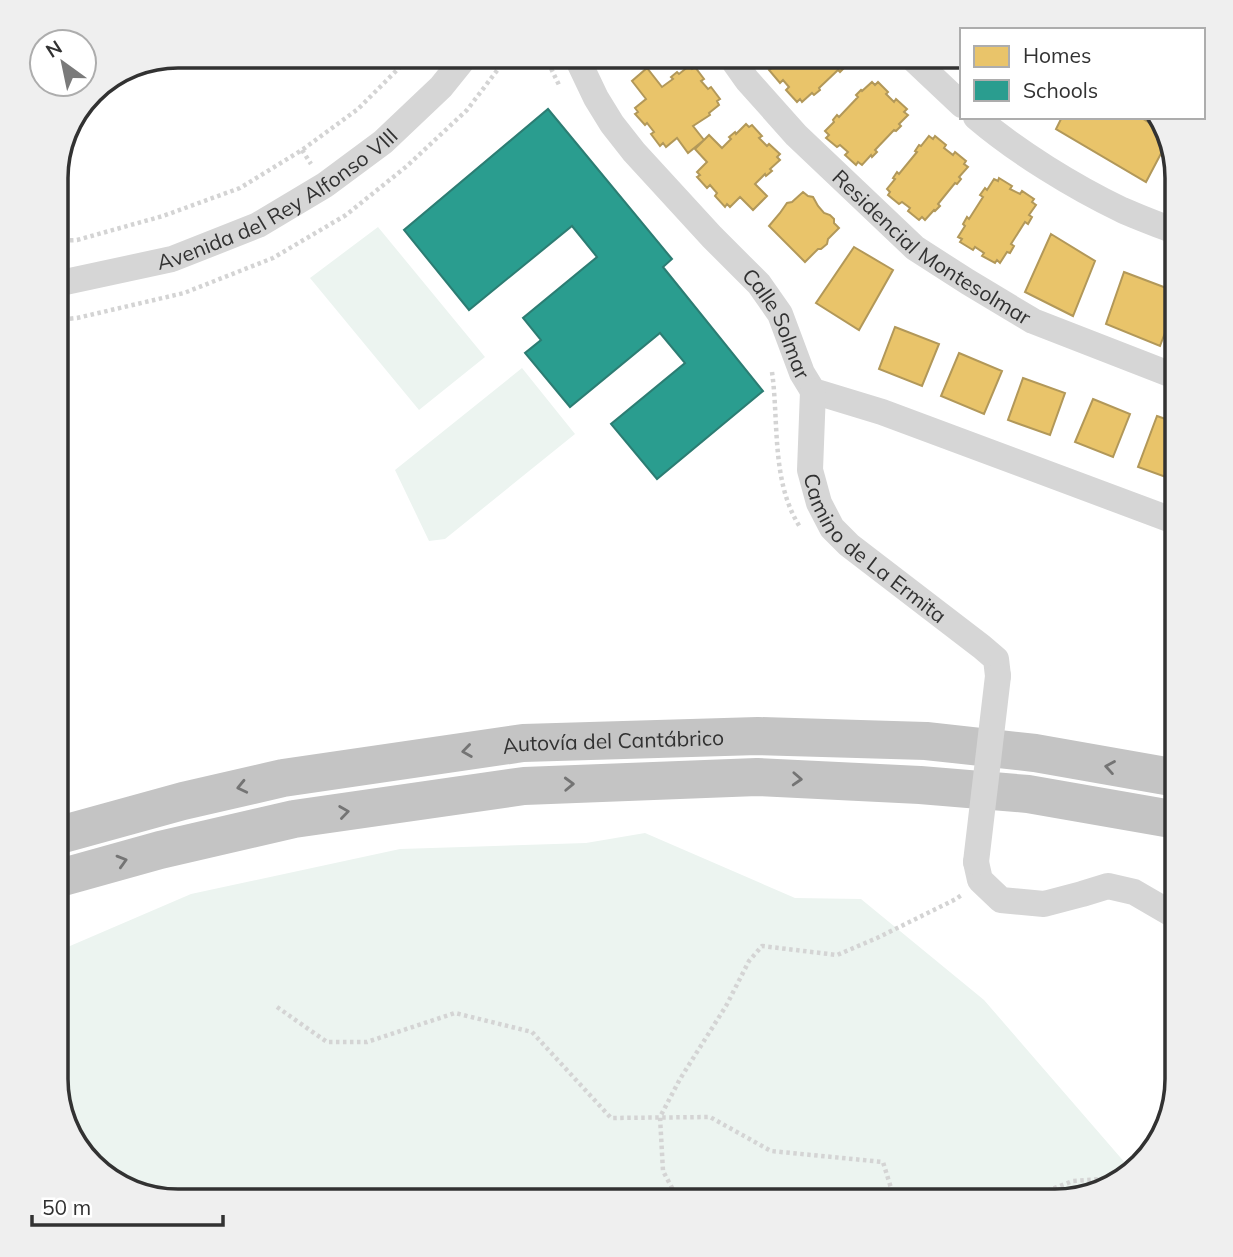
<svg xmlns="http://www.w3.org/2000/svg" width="1233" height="1257" font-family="Mulish,sans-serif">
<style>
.green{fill:#ecf4f0}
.homes{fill:#e9c46a;stroke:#b29859;stroke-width:2}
.schools{fill:#2a9d8f;stroke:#2c7d73;stroke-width:2}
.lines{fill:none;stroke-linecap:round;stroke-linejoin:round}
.path{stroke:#d4d4d4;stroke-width:4.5;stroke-dasharray:3.5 3.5;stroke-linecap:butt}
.minor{stroke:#d6d6d6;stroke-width:26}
.motorway{stroke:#c4c4c4;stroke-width:38}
.minor-bridge{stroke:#d6d6d6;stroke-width:26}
.oneway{stroke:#747474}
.labels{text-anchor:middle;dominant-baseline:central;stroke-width:7;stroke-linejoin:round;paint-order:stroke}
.street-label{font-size:21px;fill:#323232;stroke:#fff}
.rim{fill:none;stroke:#323232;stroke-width:3.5}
</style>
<rect width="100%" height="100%" fill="#fff"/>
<path class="green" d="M 378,227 L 485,357 L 419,410 L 310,278 Z
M 522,368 L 575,434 L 445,539 L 429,541 L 395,470 Z
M 645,833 L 795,898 L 861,899 L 984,1000 L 1133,1172 L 1055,1201 L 178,1201 L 124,1189 L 86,1159 L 56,1080 L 56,952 L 191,894 L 400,849 L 586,843 Z"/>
<path class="homes" d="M 779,56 L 854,56 L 844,64 L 846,66 L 840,72 L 838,70 L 819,88 L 820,90 L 814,95 L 812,93 L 802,102 L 800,99 L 797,102 L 786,90 L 789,87 L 783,80 L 780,83 L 769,70 L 772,68 L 769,65 Z
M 689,66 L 692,69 L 695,67 L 704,79 L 701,81 L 708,89 L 711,87 L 720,99 L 717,101 L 719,105 L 709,113 L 710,115 L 693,126 L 704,140 L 688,153 L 677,138 L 666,147 L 663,143 L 660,146 L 651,134 L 654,132 L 647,123 L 645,125 L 635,114 L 638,112 L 635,108 L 646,99 L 632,81 L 647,68 L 662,87 L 673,79 L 671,77 L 677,72 L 679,74 Z
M 872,82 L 875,85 L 878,82 L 888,92 L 886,94 L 894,102 L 896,99 L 907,109 L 904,112 L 908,115 L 899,124 L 901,126 L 896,131 L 894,130 L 875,150 L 877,152 L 872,157 L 871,155 L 862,165 L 858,162 L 856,165 L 845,155 L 848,152 L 840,145 L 837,147 L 826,138 L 829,135 L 825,131 L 834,122 L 833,120 L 837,115 L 839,117 L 858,97 L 856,95 L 861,90 L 862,91 Z
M 1062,117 L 1140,117 L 1159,129 L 1165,146 L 1146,182 L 1056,129 Z
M 746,124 L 749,127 L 752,125 L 762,136 L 759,138 L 767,146 L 769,144 L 780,154 L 777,157 L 780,160 L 770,169 L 772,171 L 766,176 L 765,174 L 755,184 L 767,196 L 753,210 L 740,197 L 730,207 L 727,204 L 725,207 L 715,196 L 717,193 L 710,185 L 707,188 L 697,177 L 700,175 L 697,172 L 707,162 L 695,149 L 709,135 L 722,148 L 731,139 L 729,137 L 735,132 L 736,134 Z
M 929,136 L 933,139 L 935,136 L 946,145 L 944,148 L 953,155 L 955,152 L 966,161 L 964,164 L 968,167 L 959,177 L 961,179 L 957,184 L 955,183 L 938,204 L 940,206 L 935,211 L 934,210 L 925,220 L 922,217 L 919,220 L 908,211 L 910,208 L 902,202 L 899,204 L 888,195 L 890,192 L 887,189 L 895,179 L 893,178 L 897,172 L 899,174 L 917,152 L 915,151 L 919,145 L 921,146 Z
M 999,178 L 1012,186 L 1010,189 L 1020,194 L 1022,191 L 1034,199 L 1032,202 L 1036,205 L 1029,215 L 1032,217 L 1028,224 L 1025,222 L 1011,244 L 1014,246 L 1010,253 L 1007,252 L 1000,263 L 997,260 L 995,263 L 982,256 L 984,253 L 975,247 L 973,250 L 960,242 L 962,239 L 958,237 L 965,226 L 963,224 L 967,217 L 969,219 L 983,197 L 980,195 L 985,188 L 987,190 L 994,179 L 998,181 Z
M 803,192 L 808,196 L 813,197 L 818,206 L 824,213 L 830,215 L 834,219 L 834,223 L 839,228 L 828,239 L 827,244 L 821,249 L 818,249 L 805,262 L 769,226 L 780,213 L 787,203 L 792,202 Z
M 1051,234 L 1095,261 L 1073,316 L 1025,292 Z
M 854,247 L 893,270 L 859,330 L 816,303 Z
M 1124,272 L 1177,292 L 1177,301 L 1160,346 L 1106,324 Z
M 895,327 L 939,344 L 922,386 L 879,369 Z
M 959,353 L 1002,371 L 984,414 L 941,396 Z
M 1023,378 L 1065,393 L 1050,435 L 1008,420 Z
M 1093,399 L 1130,414 L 1113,457 L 1075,442 Z
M 1157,416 L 1177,423 L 1177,481 L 1138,467 Z
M 1177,587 L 1177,623 L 1165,619 Z"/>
<path class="schools" d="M 548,109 L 672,259 L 663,267 L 763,391 L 657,479 L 611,424 L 685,363 L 660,333 L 570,407 L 525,353 L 541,340 L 523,318 L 597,257 L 572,226 L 469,310 L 404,230 Z"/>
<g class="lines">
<path class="path" d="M 545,56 L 560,87
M 302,150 L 311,164
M 56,241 L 77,240 L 163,216 L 240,188 L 302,150 L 358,109 L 411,56
M 56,320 L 77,318 L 184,293 L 273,258 L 346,215 L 407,166 L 467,110 L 508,56
M 772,372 C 779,422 771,482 800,527
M 277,1007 L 327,1042 L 367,1042 L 455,1013 L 532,1032 L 611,1118 L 710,1117 L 771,1151 L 883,1162 L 895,1201
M 679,1201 L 663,1171 L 660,1117 L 680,1079 L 726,1006 L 749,961 L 762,946 L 837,955 L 877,938 L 956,899 L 963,894
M 1021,1201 L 1073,1181 L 1116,1178"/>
<g class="minor">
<path id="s1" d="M 576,56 L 596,98 L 612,124 L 634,152 L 712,237 L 759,284 L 780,314 L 802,373 L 813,391 L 882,412 L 1177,522"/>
<path id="s2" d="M 730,56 L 747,80 L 796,135 L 915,248 L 968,282 L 1033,321 L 1177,377"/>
<path d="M 910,56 L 962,105"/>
<path d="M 976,117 C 1017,152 1074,187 1122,210 C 1140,218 1159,225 1177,232"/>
<path id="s3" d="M 56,284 L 172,259 L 258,225 L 325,185 L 383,142 L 441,87 L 466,56"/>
<path id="s4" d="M 813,391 L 810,470 L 819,503 L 832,528 L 849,545 L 982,647 L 996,659 L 998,676"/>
<path d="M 976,862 L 980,880 L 1001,900 L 1044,904 L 1082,894 L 1108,886 L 1134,892 L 1177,917"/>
</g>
<g class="motorway">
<path id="s5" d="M 56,836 L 183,801 L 283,778 L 523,743 L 758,736 L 926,741 L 1035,753 L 1177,778"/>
<path d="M 56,879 L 160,850 L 294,819 L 524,786 L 757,777 L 920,785 L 1028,794 L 1177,820"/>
</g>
<path class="minor-bridge" d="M 976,862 L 998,676"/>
</g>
<defs><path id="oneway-chevron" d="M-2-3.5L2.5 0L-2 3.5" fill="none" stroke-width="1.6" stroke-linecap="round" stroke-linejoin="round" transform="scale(1.75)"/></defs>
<g class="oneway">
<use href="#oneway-chevron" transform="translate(467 751) rotate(172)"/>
<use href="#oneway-chevron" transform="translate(1110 767) rotate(-170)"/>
<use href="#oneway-chevron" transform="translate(797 779) rotate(3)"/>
<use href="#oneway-chevron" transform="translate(569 784) rotate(-2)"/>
<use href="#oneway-chevron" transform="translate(242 787) rotate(167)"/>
<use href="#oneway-chevron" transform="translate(344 812) rotate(-8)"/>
<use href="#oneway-chevron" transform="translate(122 861) rotate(-16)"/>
</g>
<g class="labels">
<g class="street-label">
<text stroke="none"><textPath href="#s3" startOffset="240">Avenida del Rey Alfonso VIII</textPath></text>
<text stroke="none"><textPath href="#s2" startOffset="280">Residencial Montesolmar</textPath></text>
<text stroke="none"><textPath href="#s1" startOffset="338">Calle Solmar</textPath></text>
<text stroke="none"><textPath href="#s4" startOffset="184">Camino de La Ermita</textPath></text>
<text stroke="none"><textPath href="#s5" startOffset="567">Autovía del Cantábrico</textPath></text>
</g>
</g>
<path d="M0 0H1233V1257H0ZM178 68H1055A110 110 0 0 1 1165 178V1079A110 110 0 0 1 1055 1189H178A110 110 0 0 1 68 1079V178A110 110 0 0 1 178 68Z" fill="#efefef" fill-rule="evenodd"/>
<path class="rim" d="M178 68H1055A110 110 0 0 1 1165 178V1079A110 110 0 0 1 1055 1189H178A110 110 0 0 1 68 1079V178A110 110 0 0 1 178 68Z"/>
<rect x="960" y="28" width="245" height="91" fill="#ffffff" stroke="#adadad" stroke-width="2"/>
<rect x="974" y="46" width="35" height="21" fill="#e9c46a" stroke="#adadad" stroke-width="2"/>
<text x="1023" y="63" font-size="21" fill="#323232">Homes</text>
<rect x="974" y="80" width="35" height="21" fill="#2a9d8f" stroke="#adadad" stroke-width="2"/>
<text x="1023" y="98" font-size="21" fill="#323232">Schools</text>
<g transform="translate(63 63) rotate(327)"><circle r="33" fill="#ffffff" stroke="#adadad" stroke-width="2"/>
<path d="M0-5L12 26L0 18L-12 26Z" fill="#7a7a7a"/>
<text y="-10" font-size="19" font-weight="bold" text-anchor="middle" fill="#323232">N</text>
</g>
<path d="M32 1215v10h191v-10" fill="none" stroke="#323232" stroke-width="3.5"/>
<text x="42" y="1215" font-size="21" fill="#323232" stroke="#ffffff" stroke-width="5" paint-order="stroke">50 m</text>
</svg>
